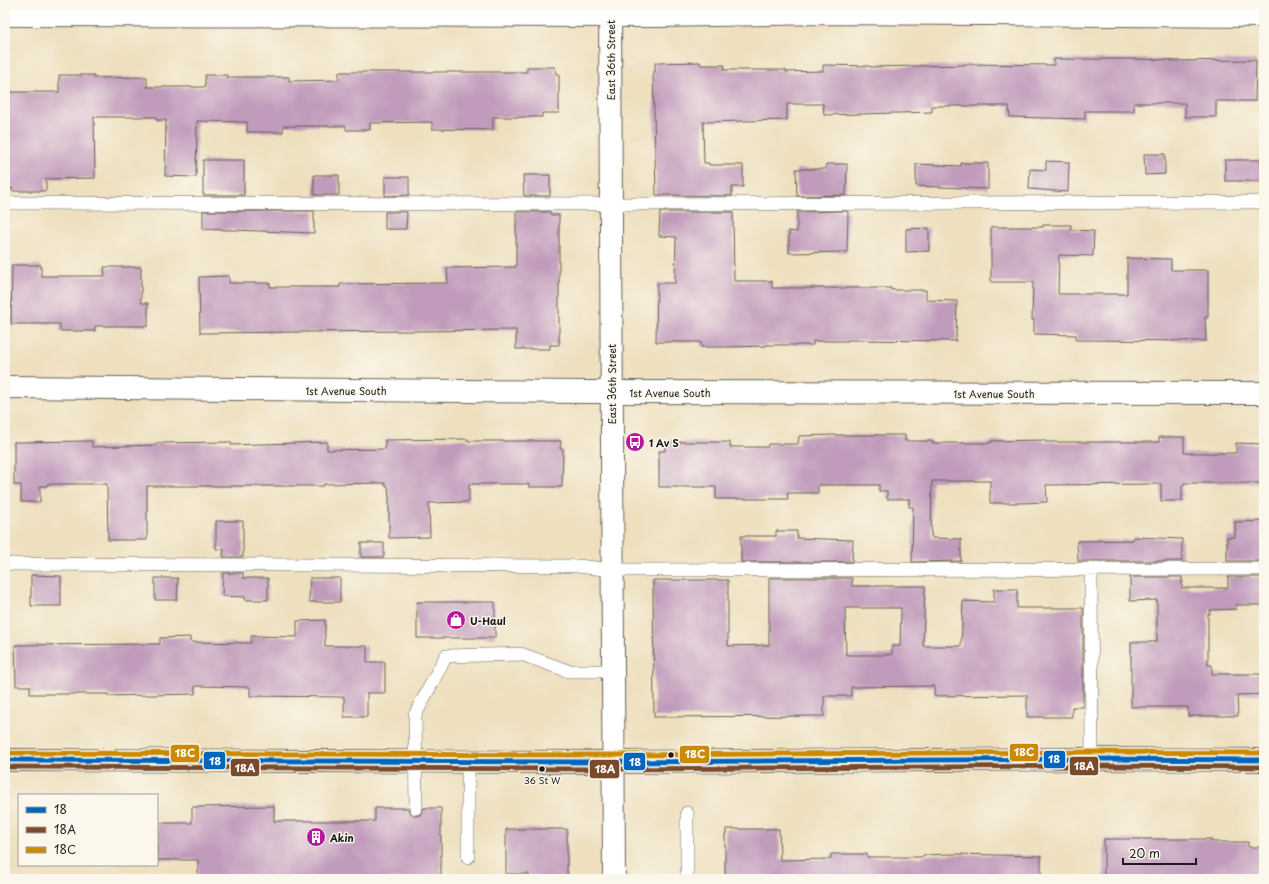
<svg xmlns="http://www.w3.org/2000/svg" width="1269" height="884" font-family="'Playpen Sans',sans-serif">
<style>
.building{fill:#c19bbc;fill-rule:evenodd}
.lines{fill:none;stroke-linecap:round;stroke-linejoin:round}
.lane-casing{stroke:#666155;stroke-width:14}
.street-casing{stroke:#666155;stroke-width:24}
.secondary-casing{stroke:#666155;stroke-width:24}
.highway-casing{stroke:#666155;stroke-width:24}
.lane{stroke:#fff;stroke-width:13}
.street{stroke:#fff;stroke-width:22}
.secondary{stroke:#fff;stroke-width:22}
.highway{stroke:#fff;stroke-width:22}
.bus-1-casing{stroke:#fbf7ec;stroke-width:8}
.bus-2-casing{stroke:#fbf7ec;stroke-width:8}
.bus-3-casing{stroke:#fbf7ec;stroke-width:8}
.bus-1{stroke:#0065bd;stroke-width:5}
.bus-2{stroke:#7a4b2a;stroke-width:5}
.bus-3{stroke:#cb8a06;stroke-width:5}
.bus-dot{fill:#1c1c1c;stroke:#fbf7ec;stroke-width:1.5}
.labels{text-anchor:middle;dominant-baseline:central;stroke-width:3;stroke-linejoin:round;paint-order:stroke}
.bus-label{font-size:9px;fill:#1c1c1c;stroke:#fbf7ec}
.street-label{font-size:10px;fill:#1c1c1c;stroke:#fbf7ec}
.poi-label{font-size:10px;font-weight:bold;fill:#1c1c1c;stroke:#fbf7ec;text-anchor:start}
.line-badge{stroke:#fbf7ec;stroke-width:1.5}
.badge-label{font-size:11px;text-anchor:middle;font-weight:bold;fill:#fff}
</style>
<rect width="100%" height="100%" fill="#fbf7ec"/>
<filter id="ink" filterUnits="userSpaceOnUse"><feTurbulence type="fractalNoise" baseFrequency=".025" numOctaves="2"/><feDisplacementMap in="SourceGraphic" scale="8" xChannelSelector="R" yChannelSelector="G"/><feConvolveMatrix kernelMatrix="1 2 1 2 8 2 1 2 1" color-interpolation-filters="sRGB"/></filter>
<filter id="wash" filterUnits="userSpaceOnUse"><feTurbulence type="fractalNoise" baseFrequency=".012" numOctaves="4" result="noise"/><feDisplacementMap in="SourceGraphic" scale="16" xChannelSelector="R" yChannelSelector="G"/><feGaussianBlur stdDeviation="0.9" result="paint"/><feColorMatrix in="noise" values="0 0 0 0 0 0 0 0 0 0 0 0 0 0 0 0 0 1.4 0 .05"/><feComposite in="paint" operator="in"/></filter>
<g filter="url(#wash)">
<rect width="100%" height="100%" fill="#eee0bf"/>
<g id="blocks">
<path class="building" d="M 1054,59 L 1134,59 L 1171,60 L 1171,61 L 1256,60 L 1255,101 L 1216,101 L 1216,117 L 1185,117 L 1185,103 L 1134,103 L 1134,111 L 1085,111 L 1085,119 L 1010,117 L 1009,106 L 932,106 L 932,112 L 824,115 L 823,104 L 787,104 L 787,120 L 703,122 L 704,163 L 709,163 L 709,165 L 743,165 L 743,187 L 732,187 L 732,196 L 656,195 L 653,72 L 655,72 L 655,63 L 700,62 L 701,65 L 725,65 L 724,70 L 786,70 L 786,72 L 823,71 L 823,65 L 870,66 L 870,67 L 964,65 L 964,64 L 1054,65 Z
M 527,67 L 555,67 L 556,74 L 559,74 L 559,113 L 542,113 L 542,117 L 493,117 L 493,130 L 432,129 L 432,122 L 370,123 L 370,130 L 346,130 L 346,126 L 283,126 L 283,132 L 247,132 L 247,122 L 197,121 L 196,177 L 165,176 L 166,120 L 156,120 L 156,117 L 94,117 L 95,178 L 46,179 L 46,191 L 12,191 L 12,188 L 5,188 L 5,92 L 59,92 L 59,75 L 94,75 L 94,78 L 147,77 L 147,87 L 205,87 L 205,75 L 227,75 L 227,77 L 289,77 L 289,81 L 339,80 L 339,72 L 527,72 Z
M 1144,154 L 1165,154 L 1165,174 L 1145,175 Z
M 203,160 L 244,160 L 244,195 L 203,195 Z
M 1225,160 L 1264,160 L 1264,181 L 1225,181 Z
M 1046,161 L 1069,162 L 1068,192 L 1029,189 L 1030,169 L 1046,170 Z
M 961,163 L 988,163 L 988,189 L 916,186 L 916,164 L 961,166 Z
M 826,164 L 847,164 L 846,195 L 797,196 L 796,169 L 826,169 Z
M 314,175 L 339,175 L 339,195 L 314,195 Z
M 523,175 L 550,175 L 550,196 L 524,196 Z
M 385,177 L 409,177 L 409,195 L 385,196 Z
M 203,211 L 314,211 L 314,233 L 203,229 Z
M 846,211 L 848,212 L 847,252 L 789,253 L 789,231 L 797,232 L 797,212 Z
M 385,212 L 407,212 L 406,229 L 385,229 Z
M 516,212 L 550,212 L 551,215 L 559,215 L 559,345 L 550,345 L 550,349 L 516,349 L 516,330 L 200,333 L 199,277 L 229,276 L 229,283 L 270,283 L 270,287 L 340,287 L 340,284 L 448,283 L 447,268 L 516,267 Z
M 660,212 L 733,212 L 734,281 L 772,281 L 772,288 L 891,288 L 891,290 L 926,290 L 926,300 L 957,301 L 956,341 L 848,340 L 848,341 L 813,341 L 813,345 L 766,345 L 766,346 L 728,347 L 701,347 L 701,342 L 656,342 L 657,283 L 675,283 L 676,237 L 659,236 Z
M 1043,225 L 1071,225 L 1071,230 L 1094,231 L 1093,256 L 1059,255 L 1058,294 L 1127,294 L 1127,258 L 1171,259 L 1171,270 L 1208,270 L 1208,317 L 1205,317 L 1206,341 L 1076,340 L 1076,335 L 1034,334 L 1034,320 L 1032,320 L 1033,282 L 991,282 L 991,227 L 1043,227 Z
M 929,228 L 929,251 L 906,252 L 906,229 Z
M 12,265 L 41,265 L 41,276 L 105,276 L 104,267 L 141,267 L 141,303 L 148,303 L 148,326 L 95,326 L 95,331 L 60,331 L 60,324 L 11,324 Z
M 835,435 L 905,435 L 905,441 L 932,441 L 932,443 L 991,443 L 991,441 L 1045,440 L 1045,442 L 1159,442 L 1159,437 L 1184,437 L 1184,453 L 1236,453 L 1236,443 L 1264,444 L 1264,483 L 1184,483 L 1184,485 L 1182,485 L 1182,501 L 1161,501 L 1161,484 L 1046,485 L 1047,502 L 1021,503 L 990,503 L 990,481 L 932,481 L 931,536 L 932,538 L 961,539 L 961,561 L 912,562 L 913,507 L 909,507 L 909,499 L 887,499 L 887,491 L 879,491 L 879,485 L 818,485 L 818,493 L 787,493 L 788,499 L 716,499 L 716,487 L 659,487 L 659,451 L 665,451 L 665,442 L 730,442 L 730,447 L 768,447 L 768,444 L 798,444 L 799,436 Z
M 468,439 L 468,441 L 561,441 L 560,449 L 563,449 L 562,487 L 529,487 L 529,484 L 469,484 L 469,502 L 429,503 L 430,537 L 389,538 L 389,500 L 388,486 L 385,486 L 385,483 L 324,484 L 324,486 L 147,486 L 147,540 L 108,540 L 107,484 L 47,484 L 47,486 L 40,486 L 40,502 L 21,502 L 21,485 L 14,485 L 14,442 L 92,441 L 92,447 L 156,445 L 156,443 L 231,442 L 231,445 L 327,442 L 327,450 L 385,449 L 385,440 Z
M 216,521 L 243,521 L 243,557 L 223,557 L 224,549 L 216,549 Z
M 1264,521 L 1264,561 L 1227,561 L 1227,537 L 1235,537 L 1235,522 Z
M 776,531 L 797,531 L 797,538 L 853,540 L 852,562 L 741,562 L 741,536 L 776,536 Z
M 1133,537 L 1182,539 L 1182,561 L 1078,561 L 1077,541 L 1133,540 Z
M 361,543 L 384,543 L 384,557 L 361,557 Z
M 223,573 L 243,573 L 243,578 L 268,578 L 268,600 L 245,600 L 245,597 L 222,596 Z
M 31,575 L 61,576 L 61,606 L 31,606 Z
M 1130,577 L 1182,577 L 1182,588 L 1228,588 L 1228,577 L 1264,577 L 1264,605 L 1236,605 L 1236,609 L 1210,610 L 1210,614 L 1208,614 L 1208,665 L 1212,665 L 1212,674 L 1264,674 L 1264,694 L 1237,695 L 1238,716 L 1188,716 L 1188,707 L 1131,707 L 1131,642 L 1157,642 L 1157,600 L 1130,601 Z
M 155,578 L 178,578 L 177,600 L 155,600 Z
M 310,578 L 340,578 L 340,602 L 309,602 Z
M 769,578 L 852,578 L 852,586 L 925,586 L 923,646 L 961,646 L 963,601 L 994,602 L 994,589 L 1017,589 L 1017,608 L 1083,608 L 1083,707 L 1072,707 L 1072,717 L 1027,717 L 1027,695 L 934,696 L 934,686 L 851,687 L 851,696 L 824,696 L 824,716 L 654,717 L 653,580 L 728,580 L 728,646 L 769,645 ZM 845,608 L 901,608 L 900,646 L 892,646 L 892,654 L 886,655 L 846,655 Z
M 417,602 L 495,602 L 495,638 L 417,638 Z
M 325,620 L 325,646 L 367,646 L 367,662 L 385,662 L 385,693 L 367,693 L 367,717 L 344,717 L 344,697 L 250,696 L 250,687 L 195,686 L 195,694 L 108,696 L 108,694 L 30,694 L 30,686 L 16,686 L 15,645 L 160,644 L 160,638 L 190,637 L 190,642 L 251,643 L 251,636 L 297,637 L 297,621 Z
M 274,806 L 274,821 L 375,821 L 375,808 L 408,808 L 409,812 L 416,816 L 420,815 L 424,808 L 441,808 L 441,879 L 198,879 L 198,860 L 157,860 L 157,823 L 192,823 L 192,807 Z
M 506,829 L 567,829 L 567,879 L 529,879 L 529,874 L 506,874 Z
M 726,829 L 779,829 L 780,860 L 831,859 L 831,854 L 867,854 L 867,857 L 923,857 L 923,855 L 953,854 L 1041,856 L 1041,879 L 725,879 L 725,834 L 726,834 Z
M 1104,839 L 1212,839 L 1212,842 L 1248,842 L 1248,847 L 1264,847 L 1264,878 L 1104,879 Z"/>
</g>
</g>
<g filter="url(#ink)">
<use href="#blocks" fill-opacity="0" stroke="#666155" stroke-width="1"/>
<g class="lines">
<g class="lane-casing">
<path id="lane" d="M 5,203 L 642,204 L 1264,202
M 5,564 L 578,566 L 612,570 L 1264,569
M 1091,569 L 1092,759
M 468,762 L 468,857
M 416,808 L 415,715 L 446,656 L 521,654 L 568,671 L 613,671
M 687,879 L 687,813"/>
</g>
<g class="street-casing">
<path id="street" d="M 5,387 L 580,392 L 1264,393"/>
</g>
<g class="secondary-casing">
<path id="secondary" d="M 610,5 L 614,879
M 5,15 L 657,16 L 822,13 L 1264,16
M 5,760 L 614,762 L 1092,759 L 1264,760"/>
</g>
<g class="highway-casing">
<path id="highway" d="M 657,16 L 719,5"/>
</g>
<use href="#lane" class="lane"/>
<use href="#street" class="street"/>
<use href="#secondary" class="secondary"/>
<use href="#highway" class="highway"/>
<g class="bus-1-casing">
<path id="bus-1" d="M 5,760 L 614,762 L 1092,759 L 1264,760"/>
</g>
<g class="bus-2-casing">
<path id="bus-2" d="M 5,767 L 614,769 L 1092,766 L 1264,767"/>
</g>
<g class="bus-3-casing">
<path id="bus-3" d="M 5,753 L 614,755 L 1092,752 L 1264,753"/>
</g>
<use href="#bus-1" class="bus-1"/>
<use href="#bus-2" class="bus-2"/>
<use href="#bus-3" class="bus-3"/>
</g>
</g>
<defs>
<g id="bus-disc" transform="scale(1)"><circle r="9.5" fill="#b5179e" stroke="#fbf7ec"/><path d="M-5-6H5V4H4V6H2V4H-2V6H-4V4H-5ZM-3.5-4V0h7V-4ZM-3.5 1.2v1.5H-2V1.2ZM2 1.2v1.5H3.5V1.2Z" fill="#fff"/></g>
<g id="shop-disc" transform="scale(1)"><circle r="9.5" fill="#b5179e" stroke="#fbf7ec"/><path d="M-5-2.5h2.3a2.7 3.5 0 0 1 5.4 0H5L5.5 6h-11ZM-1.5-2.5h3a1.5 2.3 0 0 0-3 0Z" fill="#fff"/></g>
<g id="building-disc" transform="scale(1)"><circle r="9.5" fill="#b5179e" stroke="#fbf7ec"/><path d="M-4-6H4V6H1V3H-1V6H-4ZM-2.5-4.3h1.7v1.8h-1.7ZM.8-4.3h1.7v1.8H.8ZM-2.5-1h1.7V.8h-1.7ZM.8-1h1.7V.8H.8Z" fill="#fff"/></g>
</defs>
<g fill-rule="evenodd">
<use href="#bus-disc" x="635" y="442"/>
<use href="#shop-disc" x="456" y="620"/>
<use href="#building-disc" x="316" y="837"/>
</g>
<g class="bus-dot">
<circle cx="671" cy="755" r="3.5"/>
<circle cx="542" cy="769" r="3.5"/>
</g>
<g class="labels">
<g class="bus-label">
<text x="542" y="780">36 St W</text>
</g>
<g class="street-label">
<text transform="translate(610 60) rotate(-90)">East 36th Street</text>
<text transform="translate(611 384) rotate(-90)">East 36th Street</text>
<text x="346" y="390">1st Avenue South</text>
<text x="670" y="392">1st Avenue South</text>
<text x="994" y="393">1st Avenue South</text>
</g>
<g class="poi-label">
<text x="649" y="442">1 Av S</text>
<text x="470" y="620">U-Haul</text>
<text x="330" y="837">Akin</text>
</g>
</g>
<g class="line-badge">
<rect x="1009" y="743" width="30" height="19" rx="4" fill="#cb8a06"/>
<rect x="170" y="744" width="30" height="19" rx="4" fill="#cb8a06"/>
<rect x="679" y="745" width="31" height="19" rx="4" fill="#cb8a06"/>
<rect x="1043" y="750" width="23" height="19" rx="4" fill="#0065bd"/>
<rect x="203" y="751" width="23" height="19" rx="4" fill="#0065bd"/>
<rect x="623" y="752" width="23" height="19" rx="4" fill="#0065bd"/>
<rect x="1069" y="756" width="30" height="20" rx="4" fill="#7a4b2a"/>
<rect x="230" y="758" width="30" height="19" rx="4" fill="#7a4b2a"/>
<rect x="589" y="759" width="31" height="20" rx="4" fill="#7a4b2a"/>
</g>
<g class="badge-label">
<text x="1024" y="756">18C</text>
<text x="185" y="757">18C</text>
<text x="695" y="758">18C</text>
<text x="1054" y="763">18</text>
<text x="215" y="765">18</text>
<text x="635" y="766">18</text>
<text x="1084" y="770">18A</text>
<text x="245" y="772">18A</text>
<text x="605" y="773">18A</text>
</g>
<rect width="1269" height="884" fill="none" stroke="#fbf7ec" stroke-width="20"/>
<rect x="18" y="794" width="140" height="72" fill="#fbf7ec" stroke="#a29f99"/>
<rect x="26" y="807" width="20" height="6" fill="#0065bd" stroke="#a29f99"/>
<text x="54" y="814" font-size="12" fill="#1c1c1c">18</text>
<rect x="26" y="827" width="20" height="6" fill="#7a4b2a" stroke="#a29f99"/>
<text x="54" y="834" font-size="12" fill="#1c1c1c">18A</text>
<rect x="26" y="847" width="20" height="6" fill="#cb8a06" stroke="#a29f99"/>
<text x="54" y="854" font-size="12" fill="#1c1c1c">18C</text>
<path d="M1123 858v6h73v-6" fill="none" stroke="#1c1c1c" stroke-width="2"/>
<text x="1129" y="858" font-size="12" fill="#1c1c1c" stroke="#fbf7ec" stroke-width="3" paint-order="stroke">20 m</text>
</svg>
